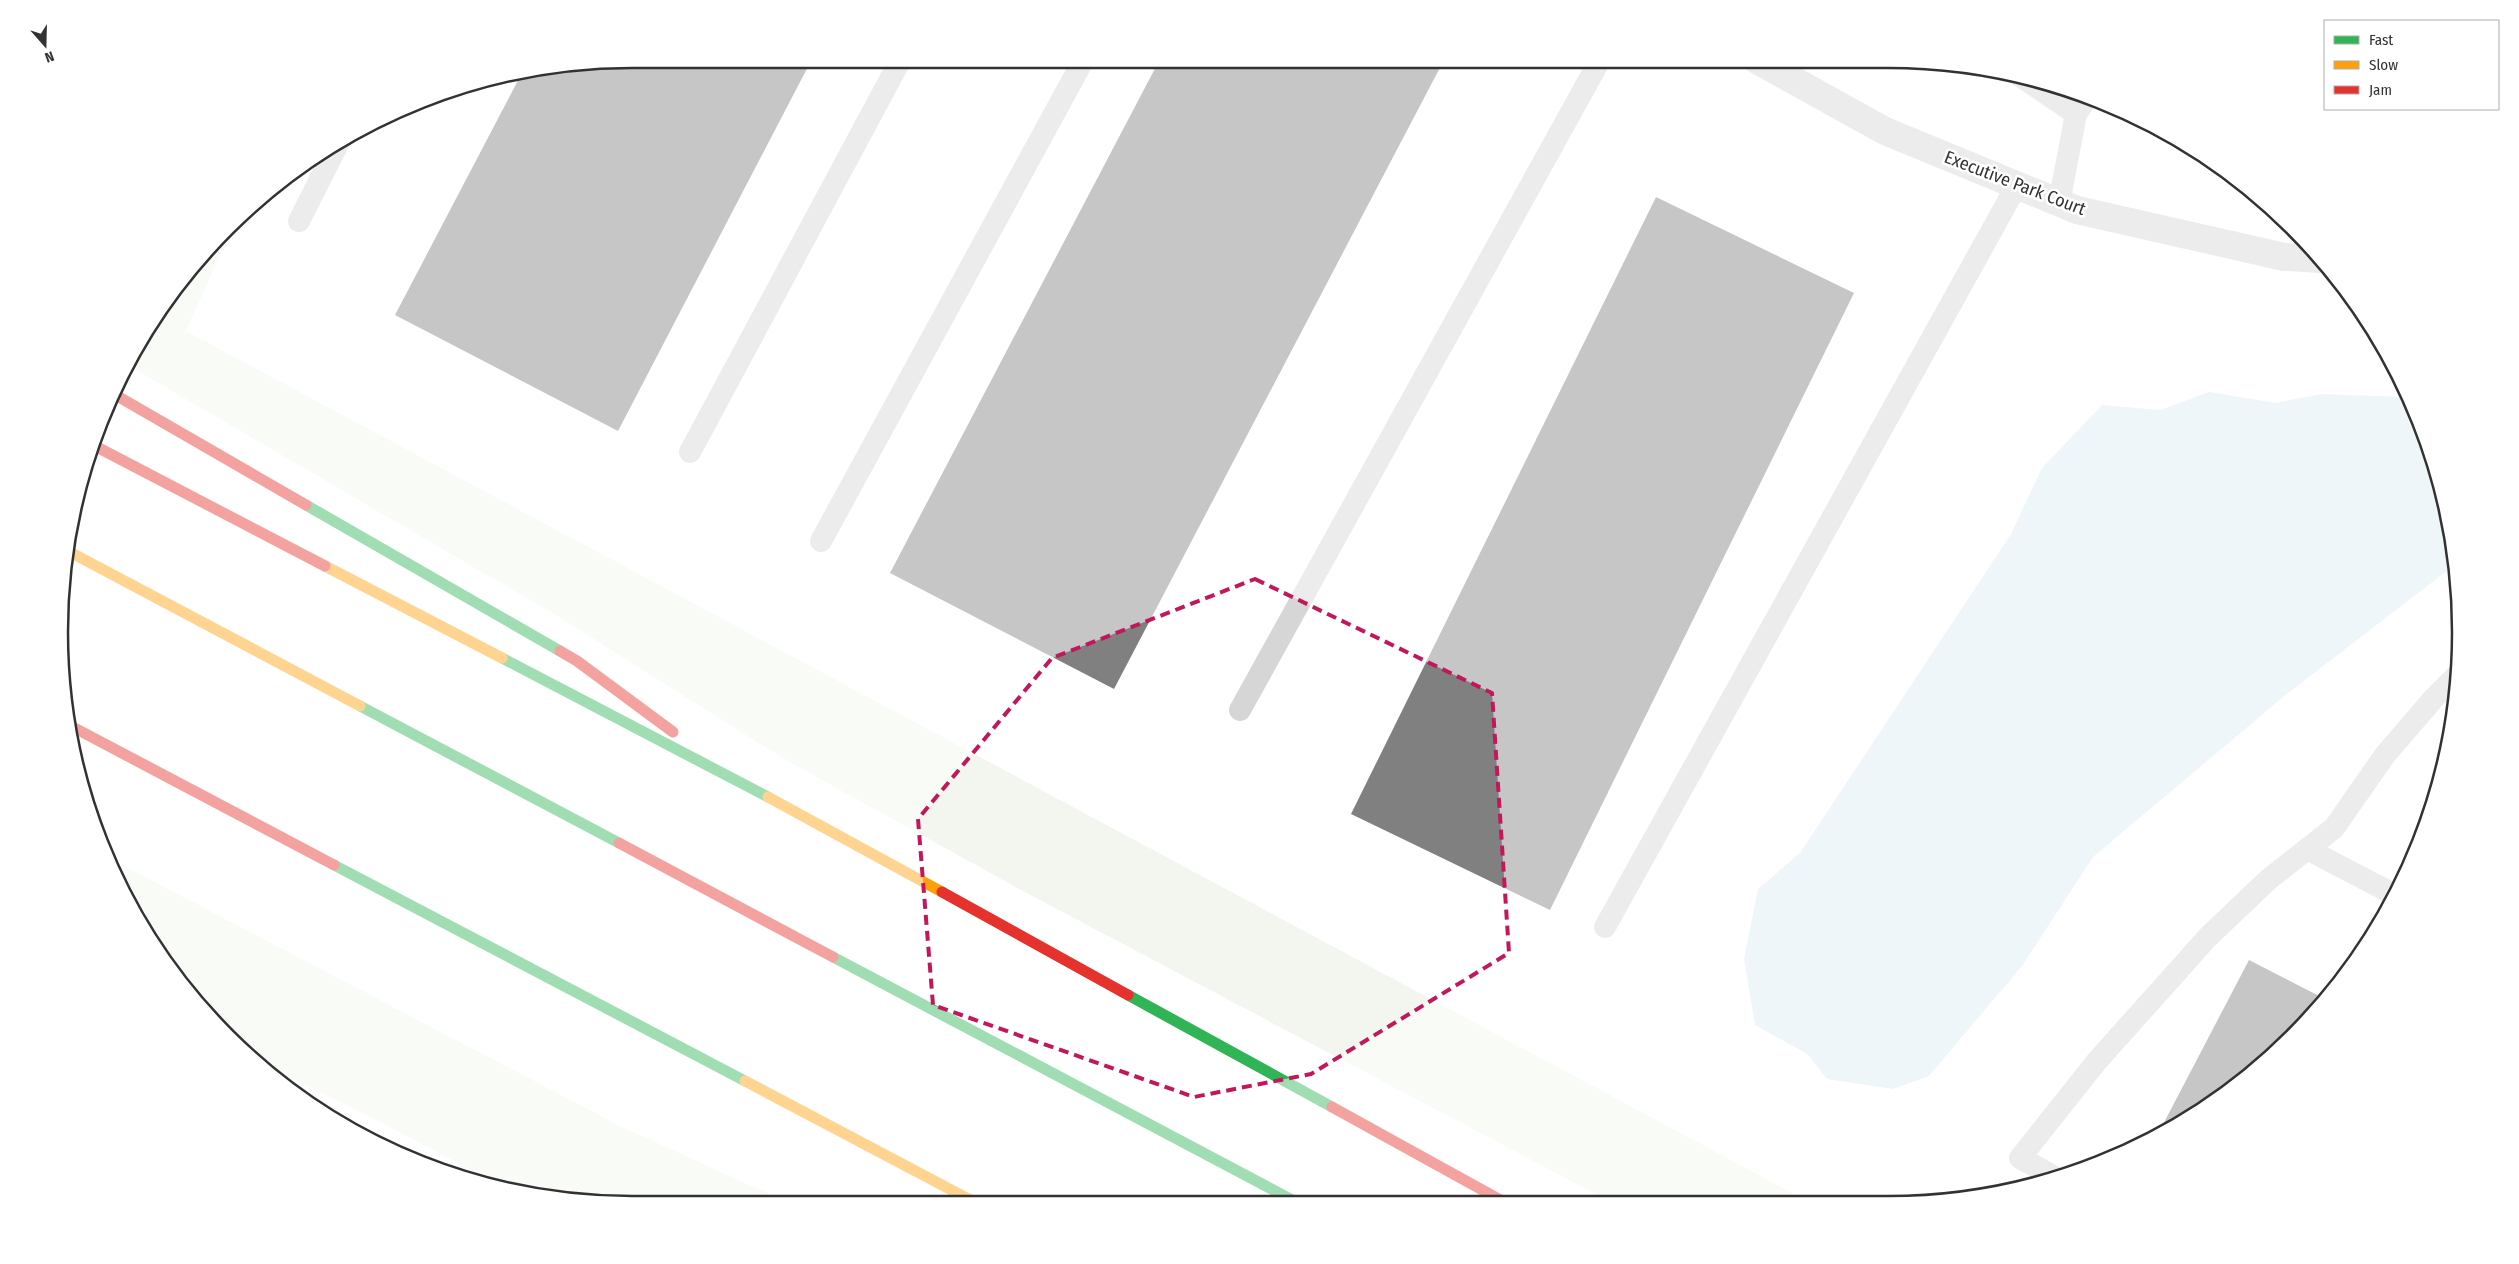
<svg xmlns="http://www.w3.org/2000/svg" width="2519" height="1264" font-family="'Fira Sans Condensed',sans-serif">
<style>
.green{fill:#f2f6ee}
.water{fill:#dbeaf4}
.building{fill:#808080}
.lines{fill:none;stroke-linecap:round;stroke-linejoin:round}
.lane{stroke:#d6d6d6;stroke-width:22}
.street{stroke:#d6d6d6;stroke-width:28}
.fast{stroke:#30b455;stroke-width:11}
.slow{stroke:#ff9f0a;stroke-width:11}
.jam{stroke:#e5322d;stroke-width:11}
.marked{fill:none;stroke:#c2185b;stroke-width:4;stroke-dasharray:10 6;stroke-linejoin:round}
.labels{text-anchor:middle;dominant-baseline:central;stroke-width:5;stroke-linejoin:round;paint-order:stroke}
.street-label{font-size:18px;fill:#323232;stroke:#fff}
.rim{fill:none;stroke:#323232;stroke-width:2.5}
</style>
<rect width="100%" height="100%" fill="#fff"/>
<path class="green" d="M 234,224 L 186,331 L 1807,1201 L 1609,1201 L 1023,891 L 784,759 L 559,617 L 126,364 L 136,345 L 201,254 Z
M 107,857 L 620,1126 L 791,1204 L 595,1204 L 509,1190 L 384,1124 L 249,1057 L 226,1037 L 156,951 L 118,885 Z"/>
<path class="water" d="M 2209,392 L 2275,403 L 2321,394 L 2407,397 L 2430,447 L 2456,564 L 2288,693 L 2093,857 L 2022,966 L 1929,1076 L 1893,1089 L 1827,1079 L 1807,1054 L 1755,1025 L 1744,959 L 1758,889 L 1800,853 L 2011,534 L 2042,468 L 2102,405 L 2160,410 Z"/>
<path class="building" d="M 632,59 L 812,59 L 618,431 L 395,315 L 524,69 Z
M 1160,59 L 1444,60 L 1114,689 L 890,573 Z
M 1656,197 L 1854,293 L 1550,910 L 1351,814 Z
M 2249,960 L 2325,999 L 2318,1010 L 2206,1108 L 2158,1134 Z"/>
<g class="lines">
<path class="lane" d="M 2020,76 L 2076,114
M 2059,203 L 2076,114 L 2087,98
M 299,221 L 341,138
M 690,452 L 901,59
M 821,541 L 1084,59
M 1240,710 L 1600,60
M 2307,849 L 2395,895
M 1605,927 L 2017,185
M 2053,1176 L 2020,1158 L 2097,1061 L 2208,937 L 2269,879 L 2334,828 L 2385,755 L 2434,698 L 2458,674"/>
<path class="street" d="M 1757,60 L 1885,131 L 2077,210 L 2284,257 L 2322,259"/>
<path class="fast" d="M 306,505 L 560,651
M 502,658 L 768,797
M 360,706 L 619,843
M 334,865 L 745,1081
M 833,957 L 1296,1202
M 1128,995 L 1332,1107"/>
<path class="slow" d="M 66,550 L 360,706
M 325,566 L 502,658
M 768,797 L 942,892
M 745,1081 L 976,1203"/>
<path class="jam" d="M 112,393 L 306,505
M 93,445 L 325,566
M 560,651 L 577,661 L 673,732
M 67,724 L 334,865
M 619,843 L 833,957
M 942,892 L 1128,995
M 1332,1107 L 1504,1202"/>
</g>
<path d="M0 0H2519V1264H0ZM 1255,579 L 1492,693 L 1509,953 L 1311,1074 L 1194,1097 L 933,1005 L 918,819 L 1052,658 Z" fill="#fff" fill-opacity=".55" fill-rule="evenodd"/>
<path class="marked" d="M 1255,579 L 1492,693 L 1509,953 L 1311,1074 L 1194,1097 L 933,1005 L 918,819 L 1052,658 Z"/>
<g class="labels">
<g class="street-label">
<text transform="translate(2015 183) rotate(21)">Executive Park Court</text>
</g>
</g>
<path d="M0 0H2519V1264H0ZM632 68H1888A564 564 0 0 1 2452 632V632A564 564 0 0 1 1888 1196H632A564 564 0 0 1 68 632V632A564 564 0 0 1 632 68Z" fill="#fff" fill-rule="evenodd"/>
<path class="rim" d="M632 68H1888A564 564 0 0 1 2452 632V632A564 564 0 0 1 1888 1196H632A564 564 0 0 1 68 632V632A564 564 0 0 1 632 68Z"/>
<rect x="2324" y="20" width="175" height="90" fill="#ffffff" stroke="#adadad"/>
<rect x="2334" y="36" width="25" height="8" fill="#30b455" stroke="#adadad"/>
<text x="2369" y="45" font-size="15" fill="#323232">Fast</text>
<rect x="2334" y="61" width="25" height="8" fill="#ff9f0a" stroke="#adadad"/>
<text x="2369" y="70" font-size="15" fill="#323232">Slow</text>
<rect x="2334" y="86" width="25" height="8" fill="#e5322d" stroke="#adadad"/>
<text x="2369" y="95" font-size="15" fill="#323232">Jam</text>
<g transform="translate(45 45) rotate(160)" stroke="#ffffff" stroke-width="4" paint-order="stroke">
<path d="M0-4L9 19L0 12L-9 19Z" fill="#323232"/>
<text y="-8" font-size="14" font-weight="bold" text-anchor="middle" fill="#323232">N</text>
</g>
</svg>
